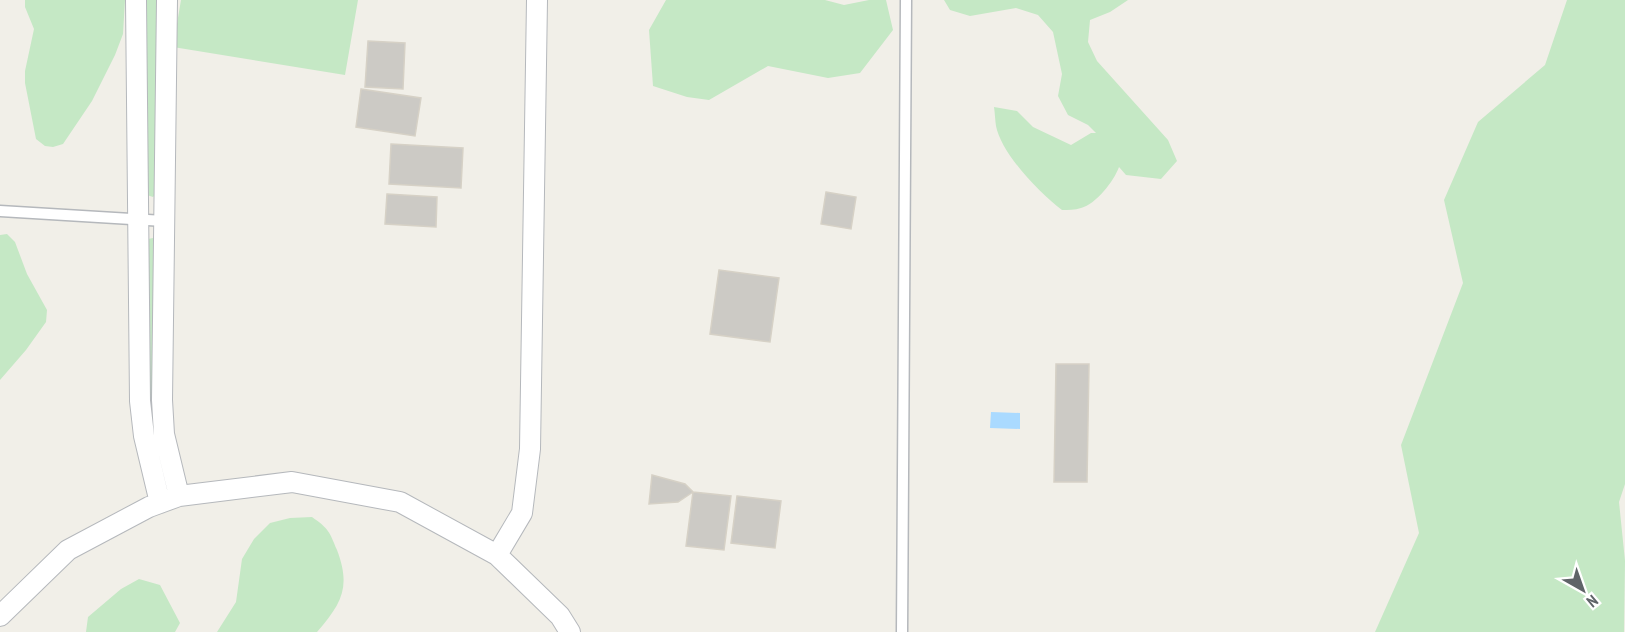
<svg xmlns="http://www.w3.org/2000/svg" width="1625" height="632" font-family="'PT Sans Narrow',sans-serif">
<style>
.green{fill:#c5e8c5}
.water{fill:#aadaff}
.building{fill:#cccac5;stroke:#d6d1c6;stroke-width:1.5}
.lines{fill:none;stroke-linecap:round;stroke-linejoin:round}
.lane-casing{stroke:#b5b8bc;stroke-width:13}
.street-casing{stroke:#b5b8bc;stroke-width:22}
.lane{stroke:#fff;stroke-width:10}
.street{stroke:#fff;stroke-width:20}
</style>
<rect width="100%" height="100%" fill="#f1efe8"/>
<path class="green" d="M 25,0 L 125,0 L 123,34 L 115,55 L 92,101 L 63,144 L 53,147 L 45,146 L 36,139 L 25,83 L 25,71 L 34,29 L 25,7 Z
M 144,0 L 158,0 L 155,195 L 153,197 L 147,195 Z
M 181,0 L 358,0 L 345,75 L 173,47 Z
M 666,0 L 825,0 L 844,5 L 869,0 L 886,0 L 893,30 L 860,73 L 828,78 L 768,66 L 709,100 L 687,97 L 653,86 L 649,30 Z
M 944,0 L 1128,0 L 1110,12 L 1090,20 L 1088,42 L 1097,61 L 1168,140 L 1177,161 L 1161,179 L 1126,175 L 1119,167 C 1114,181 1096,204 1081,208 C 1075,210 1068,210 1062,210 C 1040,194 1001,153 996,126 C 995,120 995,113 994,107 L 1017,111 L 1033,127 L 1071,145 L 1091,133 L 1096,133 L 1088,125 L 1068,115 L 1058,96 L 1062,74 L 1053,32 L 1038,15 L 1016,8 L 970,16 L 950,10 Z
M 1567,0 L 1625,0 L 1625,484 L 1619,502 L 1625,561 L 1624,632 L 1375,632 L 1419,533 L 1401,445 L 1463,283 L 1444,200 L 1478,122 L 1545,65 Z
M 7,234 L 15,242 L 27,274 L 47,310 L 46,322 L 26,350 L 0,380 L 0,235 Z
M 153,238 L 155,240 L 164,473 L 161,475 L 147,399 L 148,239 Z
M 312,517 C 329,529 329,531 337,550 C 351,587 342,603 317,632 L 217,632 L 236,602 L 242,559 L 254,539 L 270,523 L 290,518 Z
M 139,579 L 160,585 L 180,623 L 175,632 L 86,632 L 88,617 L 121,589 Z"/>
<path class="water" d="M 991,412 L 1020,413 L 1020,429 L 990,428 Z"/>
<path class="building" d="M 368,41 L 405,43 L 403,89 L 365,87 Z
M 361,89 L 421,98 L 415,136 L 356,127 Z
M 391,144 L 463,148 L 461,188 L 389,184 Z
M 826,192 L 856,197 L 851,229 L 821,224 Z
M 387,194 L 437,197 L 436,227 L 385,224 Z
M 719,270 L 779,278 L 770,342 L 710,334 Z
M 1056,364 L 1089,364 L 1087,482 L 1054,482 Z
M 652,475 L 685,484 L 693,492 L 678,502 L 649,504 Z
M 693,492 L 731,496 L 724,550 L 686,546 Z
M 737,496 L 781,501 L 775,548 L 731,543 Z"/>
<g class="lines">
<g class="lane-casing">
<path id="lane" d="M 0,211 L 164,221
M 902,632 L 906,0"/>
</g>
<g class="street-casing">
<path id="street" d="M 136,0 L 140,401 L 144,436 L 160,503
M 167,0 L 162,400 L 164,434 L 179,496
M 497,555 L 522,513 L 530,449 L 537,0
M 0,616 L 68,550 L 149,507 L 179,496 L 292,482 L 400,502 L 497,555 L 560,616 L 570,632"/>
</g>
<use href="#lane" class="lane"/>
<use href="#street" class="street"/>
</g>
<g transform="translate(1583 590) rotate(140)" stroke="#ffffff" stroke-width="4.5" paint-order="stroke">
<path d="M0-4.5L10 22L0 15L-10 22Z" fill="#5f6368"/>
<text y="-9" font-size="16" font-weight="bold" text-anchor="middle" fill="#5f6368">N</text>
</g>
</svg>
